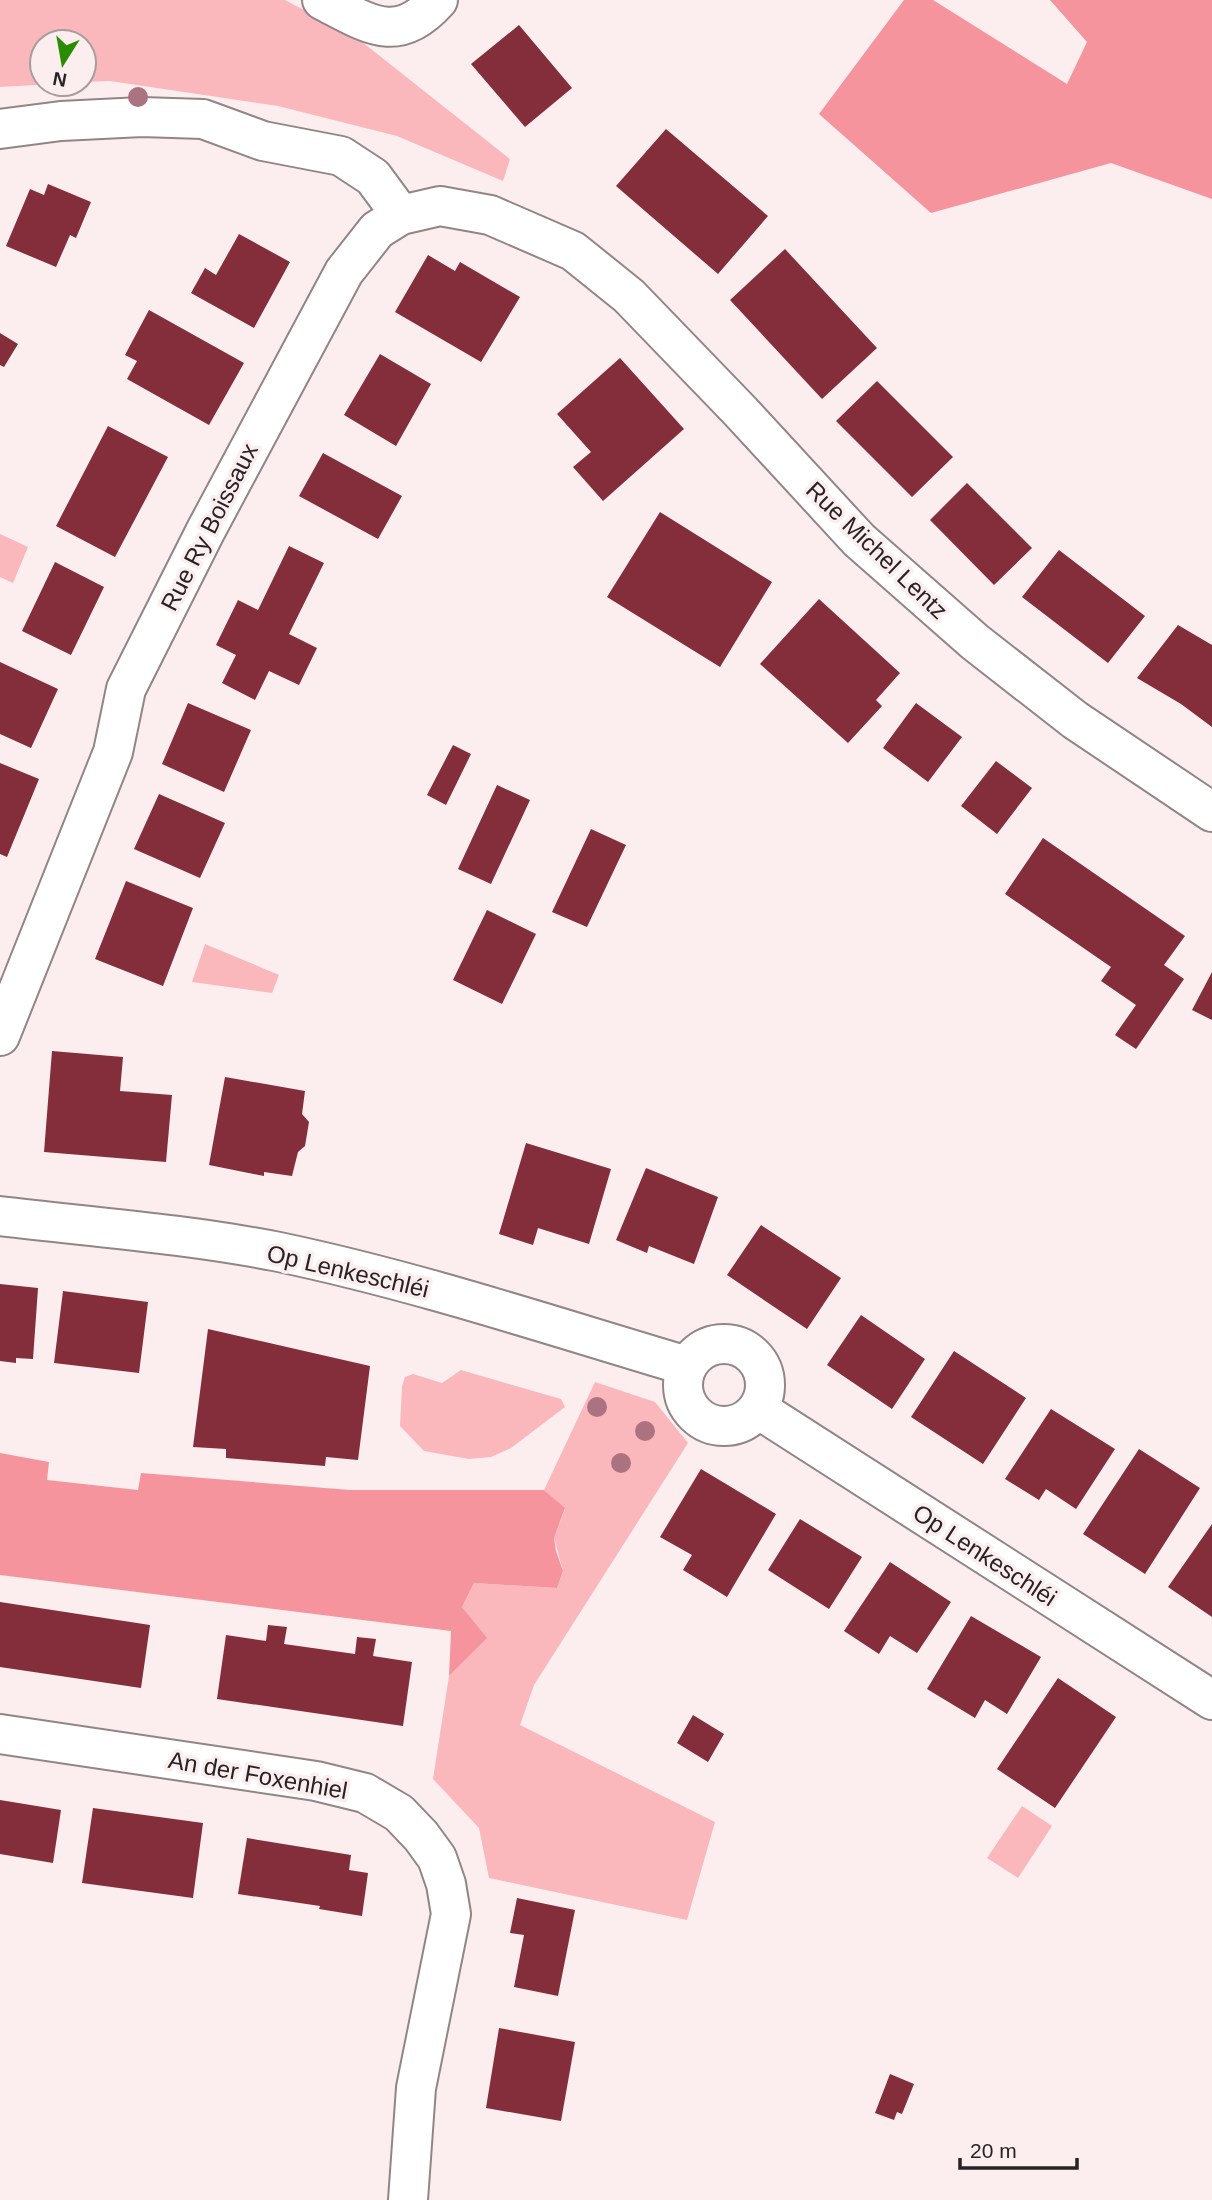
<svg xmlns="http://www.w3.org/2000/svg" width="1212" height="2200" font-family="Helvetica,sans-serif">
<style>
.green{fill:#fab8bd}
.forest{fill:#f6949e}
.building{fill:#842d3b}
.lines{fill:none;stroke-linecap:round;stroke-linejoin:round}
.minor-casing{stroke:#928586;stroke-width:42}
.minor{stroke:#fff;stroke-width:38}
.tree{fill:#aa737f}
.labels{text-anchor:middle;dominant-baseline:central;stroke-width:7;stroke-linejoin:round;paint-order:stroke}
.street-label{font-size:24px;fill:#282323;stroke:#fceeef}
</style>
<rect width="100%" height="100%" fill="#fceeef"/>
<path class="green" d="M 0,0 L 285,0 L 357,38 L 510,159 L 503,181 L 397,136 L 278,106 L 110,81 L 84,82 L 84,42 L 42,42 L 42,84 L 52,84 L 0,87 Z
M 0,534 L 28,547 L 13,583 L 0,577 Z
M 205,944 L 279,975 L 272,993 L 192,982 Z
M 461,1370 L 561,1399 L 565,1407 L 511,1448 L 491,1457 L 469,1459 L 424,1451 L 400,1426 L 402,1386 L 405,1377 L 413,1374 L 442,1383 Z
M 595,1382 L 655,1402 L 688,1443 L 534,1685 L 520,1725 L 715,1822 L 687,1920 L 489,1878 L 479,1828 L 433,1779 L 449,1676 L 486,1638 L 462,1607 L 474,1583 L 557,1588 L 563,1571 L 554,1538 L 565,1509 L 544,1490 Z
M 1022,1806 L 1052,1826 L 1018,1878 L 987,1858 Z"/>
<path class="forest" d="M 904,0 L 933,0 L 1067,84 L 1087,42 L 1050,0 L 1212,0 L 1212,199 L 1111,163 L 931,213 L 819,114 Z
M 0,1453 L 49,1462 L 47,1480 L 138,1490 L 141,1473 L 350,1490 L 544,1490 L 565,1508 L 554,1538 L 556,1551 L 563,1571 L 557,1588 L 474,1583 L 462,1607 L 487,1638 L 449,1676 L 451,1631 L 0,1575 Z"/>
<path class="building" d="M 519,25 L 572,88 L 525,127 L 471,64 Z
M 666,129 L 768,216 L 718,274 L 616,186 Z
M 48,184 L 91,202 L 76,238 L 70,235 L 56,267 L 6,246 L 30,189 L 44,195 Z
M 239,234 L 290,262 L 254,328 L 191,293 L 205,268 L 216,275 Z
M 785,249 L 877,348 L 822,399 L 730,300 Z
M 428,255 L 455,271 L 460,262 L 520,297 L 481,362 L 395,312 Z
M 149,310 L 244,363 L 209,425 L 127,379 L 137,361 L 125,355 Z
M 0,333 L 18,344 L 4,367 L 0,365 Z
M 380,354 L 431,384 L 396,446 L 344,415 Z
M 620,358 L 684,429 L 603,501 L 573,467 L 591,452 L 557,414 Z
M 877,381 L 953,457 L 912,497 L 836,421 Z
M 108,426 L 168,457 L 115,557 L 56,526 Z
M 323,453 L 402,496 L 378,539 L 299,496 Z
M 967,483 L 1032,548 L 994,585 L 930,520 Z
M 660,512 L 772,582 L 720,667 L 607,597 Z
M 289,546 L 324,563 L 289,634 L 317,648 L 299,685 L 269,671 L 255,700 L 222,683 L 236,655 L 216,645 L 238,600 L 258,610 Z
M 1059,550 L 1145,616 L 1108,663 L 1022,597 Z
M 55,562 L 104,587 L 71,655 L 22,631 Z
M 819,599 L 900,673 L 876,700 L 882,706 L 848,743 L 760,664 Z
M 1178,625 L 1212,645 L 1212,727 L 1181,704 L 1137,678 Z
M 0,662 L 58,689 L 31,748 L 0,734 Z
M 188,703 L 251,730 L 224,792 L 162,764 Z
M 916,703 L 962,737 L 928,782 L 883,748 Z
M 453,745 L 471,754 L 446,805 L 427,795 Z
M 996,761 L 1032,788 L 997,834 L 961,806 Z
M 0,763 L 39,779 L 7,857 L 0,854 Z
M 497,785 L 530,800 L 491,884 L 458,869 Z
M 159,794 L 225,823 L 200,878 L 134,849 Z
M 591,829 L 626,845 L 587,927 L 552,912 Z
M 1043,838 L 1185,936 L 1164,965 L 1184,979 L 1136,1049 L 1115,1035 L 1136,1005 L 1101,981 L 1111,967 L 1005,894 Z
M 126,881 L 193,908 L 163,986 L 95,959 Z
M 487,910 L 536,934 L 502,1004 L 453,980 Z
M 1212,972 L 1212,1020 L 1192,1010 Z
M 52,1051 L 123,1057 L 120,1091 L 172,1095 L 166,1162 L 44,1152 Z
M 225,1077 L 305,1091 L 302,1114 L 309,1122 L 305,1146 L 298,1152 L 292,1176 L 264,1172 L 264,1176 L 209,1165 Z
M 526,1143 L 611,1169 L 589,1244 L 538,1228 L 533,1245 L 499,1234 Z
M 646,1168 L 718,1197 L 694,1264 L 649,1246 L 647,1253 L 616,1240 Z
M 761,1225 L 841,1278 L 807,1329 L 727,1275 Z
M 0,1284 L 38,1288 L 33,1359 L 16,1358 L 16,1363 L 0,1361 Z
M 63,1291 L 148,1302 L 139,1373 L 54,1363 Z
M 861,1315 L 925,1359 L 892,1409 L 827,1365 Z
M 208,1329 L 370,1366 L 358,1460 L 326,1457 L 325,1466 L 226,1458 L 226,1449 L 193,1447 Z
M 954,1351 L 1026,1398 L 983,1464 L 911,1417 Z
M 1051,1409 L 1115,1449 L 1076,1509 L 1046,1489 L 1039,1500 L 1005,1479 Z
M 1139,1449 L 1200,1488 L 1145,1574 L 1083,1534 Z
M 701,1469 L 776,1514 L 727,1597 L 683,1570 L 692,1555 L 660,1537 Z
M 800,1519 L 862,1557 L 829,1609 L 768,1570 Z
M 1212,1524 L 1212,1617 L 1168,1587 Z
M 890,1562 L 951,1602 L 917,1653 L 890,1636 L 879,1654 L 844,1631 Z
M 0,1602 L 150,1625 L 141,1688 L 0,1667 Z
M 971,1616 L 1041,1657 L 1007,1714 L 985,1700 L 975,1718 L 927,1689 Z
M 268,1625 L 287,1627 L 284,1644 L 355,1654 L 357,1637 L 376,1639 L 373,1656 L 412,1662 L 403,1726 L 217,1699 L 226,1635 L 266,1641 Z
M 1058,1678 L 1116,1717 L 1055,1808 L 997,1769 Z
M 693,1715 L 724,1734 L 708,1762 L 677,1743 Z
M 0,1800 L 61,1810 L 53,1863 L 0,1854 Z
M 93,1808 L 203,1823 L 193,1898 L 82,1883 Z
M 247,1838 L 351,1855 L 349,1870 L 368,1873 L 362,1916 L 319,1909 L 320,1906 L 238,1894 Z
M 517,1898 L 575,1910 L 558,1996 L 514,1987 L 524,1935 L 510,1933 Z
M 499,2028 L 575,2042 L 561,2121 L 486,2108 Z
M 890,2074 L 914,2084 L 902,2114 L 897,2112 L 894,2120 L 875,2113 Z"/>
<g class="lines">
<g class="minor-casing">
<path id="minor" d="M 322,0 C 369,24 397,46 438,0
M 0,129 L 61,121 L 142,117 L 203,119 L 263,141 L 341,156 L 373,177 L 401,215
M 0,1036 L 113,752 L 126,689 L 206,530 L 344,272 L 377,230 L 401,215 L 440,206 L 490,215 L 573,251 L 629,296 L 741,412 L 859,540 L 975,642 L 1075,720 L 1212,812
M 0,1216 C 93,1227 187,1234 279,1252 C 417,1281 552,1326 687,1366
M683 1385a41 41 0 1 1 82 0a41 41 0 1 1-82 0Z
M 758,1409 L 1212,1700
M 0,1734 L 316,1781 L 365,1793 L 399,1813 L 421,1836 L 437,1858 L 446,1884 L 451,1914 L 416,2088 L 408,2200"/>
</g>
<use href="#minor" class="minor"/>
</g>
<g class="tree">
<circle cx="138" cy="97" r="10"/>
<circle cx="597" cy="1407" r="10"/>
<circle cx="645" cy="1431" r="10"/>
<circle cx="621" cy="1463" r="10"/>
</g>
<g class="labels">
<g class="street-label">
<text transform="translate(209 527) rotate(-63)">Rue Ry Boissaux</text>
<text transform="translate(877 550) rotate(44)">Rue Michel Lentz</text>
<text transform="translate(348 1271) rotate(13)">Op Lenkeschléi</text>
<text transform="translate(985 1555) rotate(33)">Op Lenkeschléi</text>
<text transform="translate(258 1775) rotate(10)">An der Foxenhiel</text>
</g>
</g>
<g transform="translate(63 63) rotate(191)"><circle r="33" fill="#fceeef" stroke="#a79d9d" stroke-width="2"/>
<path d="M0-5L12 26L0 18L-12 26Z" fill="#2a8c00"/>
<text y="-10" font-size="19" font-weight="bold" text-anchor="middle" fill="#282323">N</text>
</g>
<path d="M960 2158v10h117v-10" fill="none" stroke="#282323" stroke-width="3.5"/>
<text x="970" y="2158" font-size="21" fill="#282323" stroke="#fceeef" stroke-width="5" paint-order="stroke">20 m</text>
</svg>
